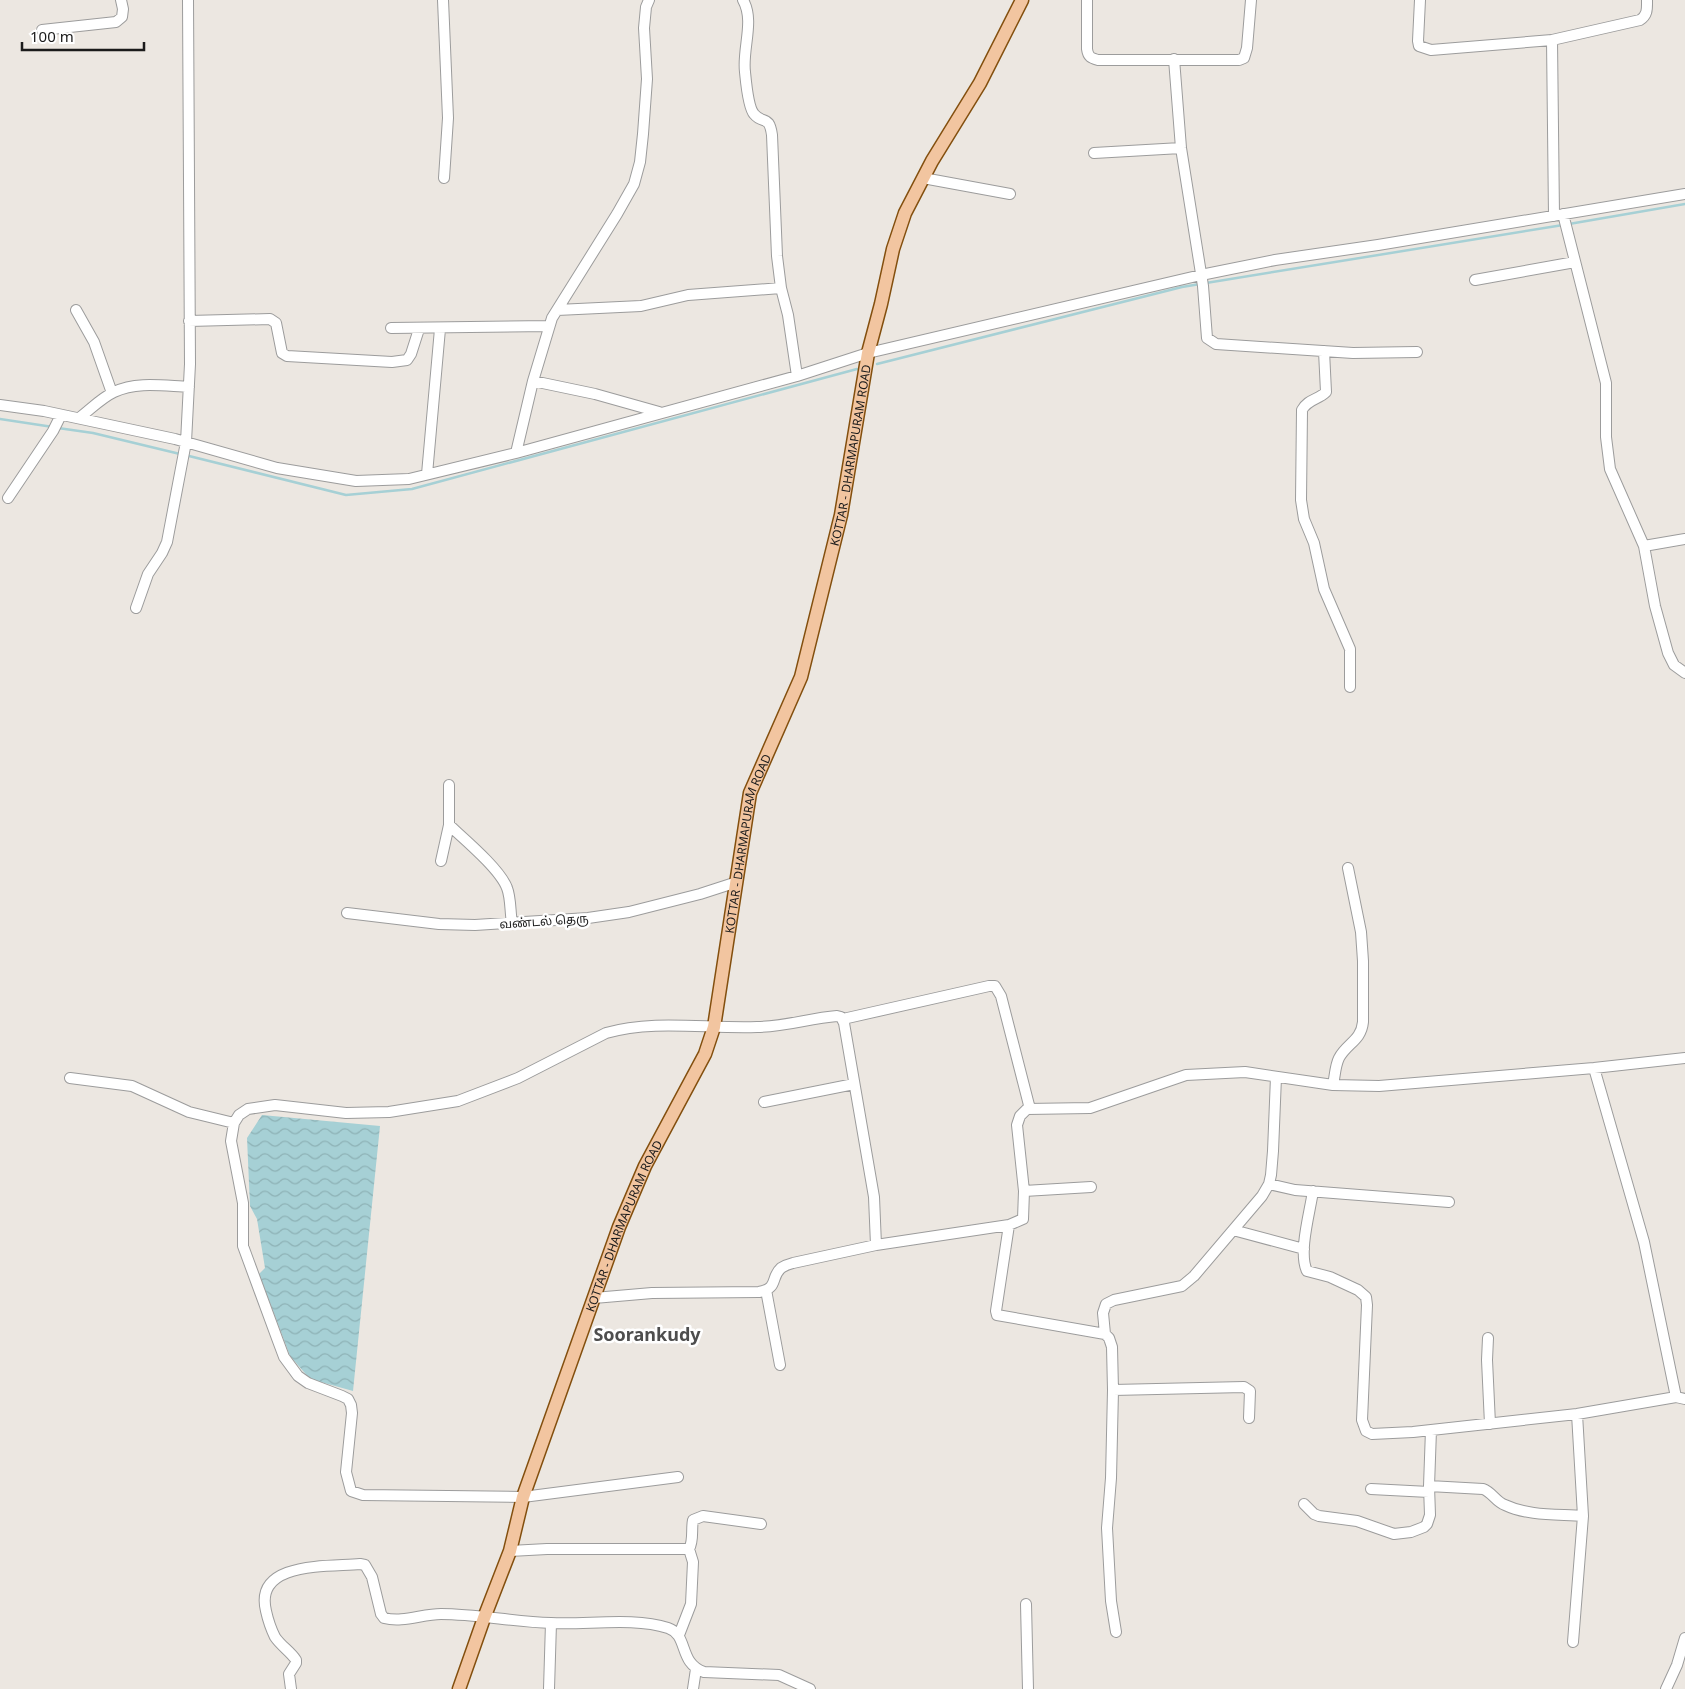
<svg xmlns="http://www.w3.org/2000/svg" width="1685" height="1689" font-family="'Noto Sans','Noto Sans Tamil',sans-serif">
<style>
.water{fill:url(#water-waves)}
.lines{fill:none;stroke-linecap:round;stroke-linejoin:round}
.stream{stroke:#a6d0d5;stroke-width:2.5}
.minor-casing{stroke:#9c9c9c;stroke-width:12}
.major-casing{stroke:#834f0e;stroke-width:15}
.minor{stroke:#fff;stroke-width:10}
.major{stroke:#f2c5a0;stroke-width:12}
.labels{text-anchor:middle;dominant-baseline:central;stroke-width:5;stroke-linejoin:round;paint-order:stroke}
.street-label{font-size:12px;fill:#1b1b1b;stroke:#fff}
.district-label{font-size:18px;font-weight:bold;fill:#4e4e4e;stroke:#fff}
</style>
<defs>
<pattern id="water-waves" width="16" height="10" patternUnits="userSpaceOnUse" patternTransform="scale(1.25)"><rect width="16" height="10" fill="#a6d0d5"/><path d="M0 5q4-4 8 0t8 0" fill="none" stroke="#8eb2b6"/></pattern>
</defs>
<rect width="100%" height="100%" fill="#ece7e1"/>
<path class="water" d="M 262,1115 L 380,1126 L 353,1391 L 310,1379 L 290,1356 L 259,1274 L 265,1268 L 257,1219 L 250,1206 L 247,1138 Z"/>
<g class="lines">
<path class="stream" d="M 1569,224 L 1685,204
M 1206,283 L 1563,225
M 877,364 L 1182,287 L 1200,284
M 0,419 L 53,427
M 58,428 L 93,433 L 180,454
M 185,455 L 346,495 L 412,489 L 857,369"/>
<g class="minor-casing">
<path id="minor" d="M 443,0 L 448,118 L 444,178
M 743,0 C 755,21 742,49 745,72 C 746,82 748,107 754,114 C 763,125 769,114 772,135 L 777,256 L 781,288 L 788,315 L 797,376
M 1087,0 L 1087,49 C 1088,57 1091,58 1098,60 L 1239,60 L 1244,58 L 1247,48 L 1251,0
M 1420,0 L 1418,41 L 1419,46 L 1431,50 L 1552,40 L 1554,216
M 42,30 L 116,22 L 122,17 L 123,9 L 121,0
M 1552,40 L 1640,20 C 1648,15 1647,8 1647,0
M 1174,59 L 1181,148 L 1203,286 L 1207,338 L 1216,344 L 1353,353 L 1417,352
M 1094,153 L 1181,148
M 923,178 L 1010,194
M 1563,214 L 1606,383 L 1606,437 L 1610,469 L 1644,546 L 1655,606 L 1668,653 L 1674,665 L 1685,673
M 1475,280 L 1575,262
M 76,310 L 94,342 L 112,393
M 557,310 L 641,306 L 688,295 L 781,288
M 189,321 L 270,319 L 276,323 L 282,353 L 287,356 L 392,362 L 407,360 L 411,354 L 419,329
M 391,328 L 549,326
M 1324,351 L 1326,392 C 1318,400 1308,399 1302,410 L 1301,500 L 1304,519 L 1314,543 L 1324,589 L 1350,649 L 1350,687
M 533,381 L 595,394 L 659,412
M 0,405 L 44,411 L 175,439 L 277,468 L 356,481 L 409,479 L 516,453 L 797,376 L 868,353 L 1201,275 L 1275,260 L 1378,245 L 1685,194
M 79,418 C 90,410 101,398 114,392 C 137,381 164,386 189,387
M 516,453 L 533,381 L 552,318 L 617,214 L 634,184 L 640,162 L 643,134 L 647,79 L 644,28 L 646,7 L 649,0
M 427,474 L 440,329
M 8,498 L 53,431 L 61,415
M 1644,546 L 1685,539
M 136,608 L 148,574 L 162,553 L 167,542 L 186,442 L 190,364 L 188,0
M 449,825 C 464,839 500,869 507,888 C 511,898 510,912 512,923
M 441,861 L 449,825 L 449,785
M 347,913 L 439,924 L 475,925 L 588,918 L 629,912 L 700,894 L 737,882
M 843,1019 L 989,986 L 995,986 L 1001,996 L 1030,1109
M 1594,1068 L 1644,1242 L 1676,1397 L 1685,1399
M 70,1078 L 132,1086 L 189,1112 L 234,1123
M 1333,1085 C 1335,1076 1335,1066 1339,1058 C 1347,1043 1361,1041 1363,1022 L 1363,961 L 1361,932 L 1348,868
M 764,1102 L 854,1084
M 1269,1184 L 1295,1190 L 1449,1202
M 1024,1191 L 1091,1187
M 1313,1191 C 1310,1212 1298,1253 1307,1271 L 1330,1277 L 1358,1290 L 1366,1297 L 1367,1305 L 1362,1420 L 1366,1431 L 1372,1434 L 1413,1432 L 1577,1414 L 1676,1397
M 1009,1225 L 996,1311 L 997,1315 L 1105,1334 L 1109,1338 L 1112,1347 L 1113,1390 L 1111,1478 L 1107,1528 L 1111,1601 L 1116,1632
M 1233,1230 L 1304,1249
M 766,1290 L 780,1365
M 594,1298 L 652,1293 L 759,1292 C 779,1288 770,1278 781,1268 C 784,1266 789,1264 793,1263 L 876,1245 L 1009,1225 L 1023,1219 L 1024,1191 L 1017,1125 L 1020,1116 L 1027,1109 L 1090,1108 L 1186,1075 L 1245,1072 L 1333,1085 L 1379,1086 L 1594,1068 L 1685,1058
M 1105,1334 L 1103,1313 L 1106,1304 L 1114,1300 L 1182,1286 L 1194,1276 L 1262,1196 L 1269,1184 L 1271,1175 L 1273,1151 L 1276,1077
M 1488,1338 L 1487,1360 L 1490,1424
M 1113,1390 L 1244,1387 L 1250,1391 L 1249,1418
M 678,1477 L 523,1497 L 363,1495 L 351,1491 L 346,1472 L 352,1413 L 351,1405 L 348,1399 L 342,1396 L 308,1383 L 298,1376 L 284,1357 L 278,1341 L 243,1246 L 243,1203 L 231,1141 L 234,1123 L 239,1115 L 248,1109 L 275,1105 L 346,1113 L 389,1112 L 458,1101 L 518,1078 L 606,1033 C 654,1019 707,1029 757,1027 C 784,1027 810,1018 837,1016 L 841,1017 L 844,1023 L 874,1197 L 876,1245
M 1429,1486 L 1483,1489 C 1492,1492 1496,1502 1505,1505 C 1528,1516 1558,1514 1583,1516
M 1371,1489 L 1429,1492
M 1304,1504 L 1314,1514 L 1319,1516 L 1357,1521 L 1394,1534 L 1411,1532 L 1424,1527 L 1427,1524 L 1430,1515 L 1429,1486 L 1431,1430
M 510,1551 L 547,1549 L 689,1549 C 694,1541 691,1529 693,1520 L 703,1516 L 761,1524
M 1026,1604 L 1028,1689
M 679,1635 L 691,1604 L 693,1562 L 689,1549
M 1573,1642 L 1583,1516 L 1577,1414
M 291,1689 L 289,1674 L 296,1663 L 296,1660 C 290,1651 281,1646 275,1637 C 271,1629 268,1620 266,1611 C 254,1561 328,1567 360,1564 L 365,1565 L 372,1577 L 381,1614 L 384,1618 C 403,1623 422,1614 441,1614 C 477,1614 514,1622 551,1623 C 587,1625 634,1617 668,1628 C 689,1635 678,1663 704,1672 L 779,1675 L 810,1689
M 549,1689 L 551,1623
M 693,1689 L 696,1669
M 1666,1689 L 1677,1665 L 1685,1638"/>
</g>
<g class="major-casing">
<g id="major">
<path id="s1" d="M 459,1689 L 484,1618 L 510,1551 L 523,1497 L 619,1227 L 645,1166 L 705,1054 L 714,1027 L 750,793 L 801,677 L 841,515 L 868,353 L 881,304 L 893,249 L 905,213 L 932,161 L 980,83 L 1022,0"/>
</g>
</g>
<use href="#minor" class="minor"/>
<use href="#major" class="major"/>
</g>
<g class="labels">
<g class="street-label">
<text stroke="none"><textPath href="#s1" startOffset="1302">KOTTAR - DHARMAPURAM ROAD</textPath></text>
<text stroke="none"><textPath href="#s1" startOffset="898">KOTTAR - DHARMAPURAM ROAD</textPath></text>
<text transform="translate(544 921) rotate(-4)">வண்டல் தெரு</text>
<text stroke="none"><textPath href="#s1" startOffset="492">KOTTAR - DHARMAPURAM ROAD</textPath></text>
</g>
<g class="district-label">
<text x="647" y="1334">Soorankudy</text>
</g>
</g>
<path d="M22 42v8h122v-8" fill="none" stroke="#1b1b1b" stroke-width="2.5"/>
<text x="30" y="42" font-size="15" fill="#1b1b1b" stroke="#ffffff" stroke-width="4" paint-order="stroke">100 m</text>
</svg>
